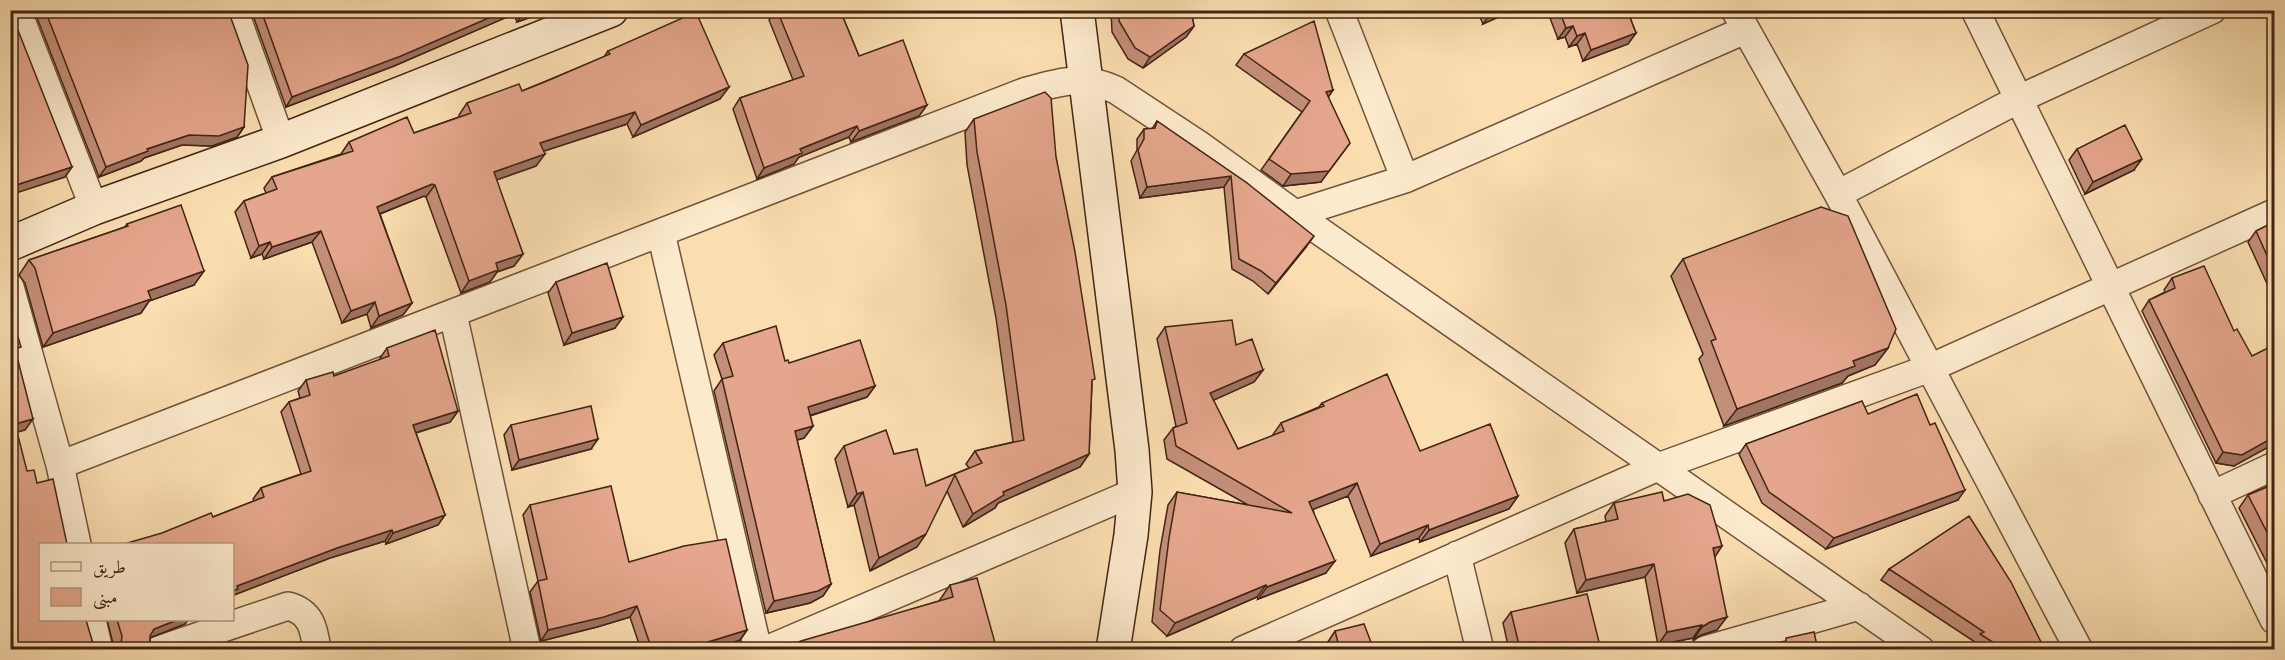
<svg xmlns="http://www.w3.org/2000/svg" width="2285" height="660" font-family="'IM FELL Great Primer',Amiri,serif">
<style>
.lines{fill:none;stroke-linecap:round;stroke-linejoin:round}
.street-casing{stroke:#70533b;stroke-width:30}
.secondary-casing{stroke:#412514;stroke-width:36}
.street{stroke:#fceacc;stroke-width:27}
.secondary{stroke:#fceacc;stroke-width:33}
.wall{fill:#c48f78;stroke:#412514;stroke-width:1.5}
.shaded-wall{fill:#a07462;stroke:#412514;stroke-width:1.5}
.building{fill:#e4a68c;stroke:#412514;stroke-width:1.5}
</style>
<rect width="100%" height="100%" fill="#fbdeb0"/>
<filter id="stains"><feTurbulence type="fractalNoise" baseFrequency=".00333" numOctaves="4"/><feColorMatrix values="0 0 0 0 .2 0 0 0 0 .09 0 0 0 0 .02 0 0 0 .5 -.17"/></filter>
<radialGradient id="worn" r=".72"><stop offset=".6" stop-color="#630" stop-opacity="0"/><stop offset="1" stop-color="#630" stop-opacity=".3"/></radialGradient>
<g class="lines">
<g class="street-casing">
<path id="street" d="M 17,10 L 94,208
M 234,10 L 281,141
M 1339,10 L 1405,179
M 1735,10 L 1838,194 L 2079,650
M 1975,10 L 2274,620
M 1838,194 L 2019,99 L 2212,10
M 1295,214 L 1405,179 L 1745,30
M 661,233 L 758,650
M 10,287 L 60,465 L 77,544
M 453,314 L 527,650
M 60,465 L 1024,92 C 1058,82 1082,74 1116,90 L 1198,144 L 1295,214 L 1921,650
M 2212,495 L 2274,466
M 1457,555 L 1480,650
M 92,620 L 99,650
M 158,650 L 288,606 C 311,612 314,628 317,650
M 766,650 L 1135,492
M 1243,650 L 1658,467 L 1930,368 L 2274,213
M 1705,650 L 1859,606"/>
</g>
<g class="secondary-casing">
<path id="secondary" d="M 1077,10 L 1132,450 L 1135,492 L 1131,535 L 1113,650
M 10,244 L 94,208 L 281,141 L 611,10"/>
</g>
<use href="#street" class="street"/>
<use href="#secondary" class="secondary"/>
</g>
<path class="wall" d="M 34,10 L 228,10 L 244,127 L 237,137 L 212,146 L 182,145 L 144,158 L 141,161 L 99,177 Z
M 251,10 L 551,10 L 517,22 L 514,14 L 394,66 L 286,107 Z
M 771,10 L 840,10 L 859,56 L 927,105 L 919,116 L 851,142 L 849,137 L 799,157 L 794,164 L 757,179 L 733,109 L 740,98 L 793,80 L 769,20 L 773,15 Z
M 1111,10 L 1191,10 L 1194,26 L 1186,37 L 1143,68 L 1128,59 L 1112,32 Z
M 1477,10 L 1514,10 L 1483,24 Z
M 1547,10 L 1627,10 L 1636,33 L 1628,44 L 1583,61 L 1577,44 L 1569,47 L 1565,37 L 1558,39 Z
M 608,51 L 729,87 L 720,99 L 633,137 L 627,124 L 543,151 L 536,166 L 496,180 L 523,254 L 514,266 L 497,272 L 490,282 L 461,293 L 426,197 L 424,196 L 380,214 L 412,303 L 403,315 L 371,328 L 367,314 L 342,323 L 312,242 L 264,259 L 262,254 L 251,258 L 235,212 L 244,201 L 266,193 L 264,188 L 272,177 L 341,154 L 349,142 L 414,133 L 459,117 L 459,115 L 467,103 L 522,91 L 604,57 Z
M 1244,54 L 1333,90 L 1328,97 L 1321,182 L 1283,186 L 1261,170 L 1302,112 L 1236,65 Z
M 974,119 L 1056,157 L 1092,384 L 1089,454 L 1080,467 L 998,503 L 995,508 L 963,527 L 947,491 L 917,547 L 870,571 L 854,505 L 848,507 L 835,459 L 844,446 L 894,454 L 926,486 L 969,468 L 966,464 L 975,451 L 1013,442 L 996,318 L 967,165 L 965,132 Z
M 1157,121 L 1247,183 L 1306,247 L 1268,294 L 1253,281 L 1232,269 L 1224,187 L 1140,198 L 1131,161 L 1137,150 L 1137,139 L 1144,129 L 1152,129 Z
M 2077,149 L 2134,170 L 2085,194 L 2069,160 Z
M 2274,222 L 2274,299 L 2248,242 L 2256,231 Z
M 127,224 L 194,285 L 149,301 L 141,313 L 43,347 L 25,283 L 19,275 L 29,260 L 125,227 Z
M 1683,259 L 1888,348 L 1875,365 L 1848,376 L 1842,383 L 1724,426 L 1699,359 L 1703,354 L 1671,276 Z
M 2172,278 L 2234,331 L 2252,356 L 2234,466 L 2216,463 L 2142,311 L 2149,300 L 2165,292 L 2164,290 Z
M 556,282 L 615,328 L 564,345 L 548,293 Z
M 1165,327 L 1236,345 L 1263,370 L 1254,382 L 1213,400 L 1238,449 L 1272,436 L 1281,423 L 1319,407 L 1322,403 L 1420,451 L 1518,496 L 1509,509 L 1420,542 L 1419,538 L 1371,556 L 1348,496 L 1313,509 L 1326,573 L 1258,599 L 1257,597 L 1167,636 L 1152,622 L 1160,550 L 1168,505 L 1177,492 L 1248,505 L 1167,459 L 1164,440 L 1173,428 L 1176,426 L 1157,339 Z
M 723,343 L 785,361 L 789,363 L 875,386 L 867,397 L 810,416 L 813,426 L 804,438 L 797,440 L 831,584 L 823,596 L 810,603 L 766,613 L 714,391 L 722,379 L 714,355 Z
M 387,348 L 458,411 L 450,422 L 416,433 L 445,515 L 438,525 L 386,544 L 385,541 L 330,558 L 234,595 L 213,517 L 254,501 L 253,499 L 261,488 L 301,474 L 281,412 L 289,402 L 300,398 L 298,391 L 306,380 L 334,376 L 380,360 L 380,358 Z
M 1868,414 L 1958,500 L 1826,549 L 1762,503 L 1739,454 L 1746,444 Z
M 511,425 L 591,449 L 512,470 L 504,435 Z
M 2274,484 L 2274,577 L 2239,508 L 2248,495 Z
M 1664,501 L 1715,557 L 1717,630 L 1701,635 L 1693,640 L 1693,638 L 1658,645 L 1645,577 L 1577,593 L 1565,543 L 1574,529 L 1606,522 L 1605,516 L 1614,503 Z
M 530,505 L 629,562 L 747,630 L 740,640 L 711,650 L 641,650 L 630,617 L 597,627 L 541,641 L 530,592 L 538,581 L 523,515 Z
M 1889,569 L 2045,650 L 1978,650 L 1972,646 L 1975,642 L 1881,580 Z
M 950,585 L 997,650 L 783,650 L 784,648 L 939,601 Z
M 1511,612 L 1601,650 L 1509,650 L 1503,623 Z
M 107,620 L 188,620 L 185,624 L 150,638 L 150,644 L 154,650 L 114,650 L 114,647 Z
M 1335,631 L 1374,650 L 1327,650 L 1326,645 Z"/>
<path class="shaded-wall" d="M 507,10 L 517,10 L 514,14 L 394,66 L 286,107 L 292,97 Z
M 529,10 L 551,10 L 517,22 L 524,12 Z
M 1497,10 L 1514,10 L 1483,24 L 1491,13 Z
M 1194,26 L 1186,37 L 1143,68 L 1150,57 Z
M 1573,26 L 1565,37 L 1558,39 L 1566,28 Z
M 1585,33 L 1577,44 L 1569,47 L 1577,36 Z
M 1636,33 L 1628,44 L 1583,61 L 1591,50 Z
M 729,87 L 720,99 L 633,137 L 641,125 Z
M 1333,90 L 1325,102 L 1326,92 Z
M 927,105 L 919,116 L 851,142 L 859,131 Z
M 635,112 L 627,124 L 532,155 L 540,143 Z
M 857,126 L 849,137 L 799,157 L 794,164 L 757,179 L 764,168 L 800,149 Z
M 244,127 L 237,137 L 212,146 L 182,145 L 144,158 L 141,161 L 99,177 L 106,167 L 147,149 L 189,135 Z
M 1350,143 L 1321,182 L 1283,186 L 1291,174 Z
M 545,154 L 536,166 L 485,184 L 494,172 Z
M 2142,159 L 2134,170 L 2085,194 L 2093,182 Z
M 72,167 L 65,177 L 10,195 L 10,187 Z
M 1231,176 L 1224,187 L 1140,198 L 1147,187 Z
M 432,184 L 435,185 L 426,197 L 424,196 L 369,218 L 377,207 Z
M 321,231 L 312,242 L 264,259 L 272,247 Z
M 1314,236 L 1306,247 L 1268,294 L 1276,283 Z
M 270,242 L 262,254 L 251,258 L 259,246 Z
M 523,254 L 514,266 L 497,272 L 490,282 L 461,293 L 469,281 L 496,263 Z
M 204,271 L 194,285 L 149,301 L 141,313 L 43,347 L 53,333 L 148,291 Z
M 375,302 L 367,314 L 342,323 L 351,311 Z
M 412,303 L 403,315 L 371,328 L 379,316 Z
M 623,317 L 615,328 L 564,345 L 572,333 Z
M 1888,348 L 1875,365 L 1848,376 L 1842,383 L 1724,426 L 1737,409 L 1853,361 Z
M 1263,370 L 1254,382 L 1201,406 L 1210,393 Z
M 875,386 L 867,397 L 799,419 L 808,407 Z
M 458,411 L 450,422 L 405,436 L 413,425 Z
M 33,419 L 25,430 L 10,434 L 15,424 Z
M 813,426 L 804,438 L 787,443 L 795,431 Z
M 2274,437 L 2274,444 L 2234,466 L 2216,463 L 2223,452 Z
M 598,439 L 591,449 L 512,470 L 519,460 Z
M 1089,454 L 1080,467 L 998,503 L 995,508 L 963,527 L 973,514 L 1003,492 Z
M 1357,483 L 1348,496 L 1301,514 L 1309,502 Z
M 1965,490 L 1958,500 L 1826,549 L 1834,538 Z
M 863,492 L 854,505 L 848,507 L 857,494 Z
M 1518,496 L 1509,509 L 1420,542 L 1429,530 Z
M 445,515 L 438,525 L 386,544 L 393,533 Z
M 1428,525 L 1419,538 L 1371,556 L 1380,544 Z
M 392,530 L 385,541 L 330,558 L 234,595 L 232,597 L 232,591 L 237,586 L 337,548 Z
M 926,534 L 917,547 L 870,571 L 879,558 Z
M 1722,546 L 1713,560 L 1713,548 Z
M 1335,561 L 1326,573 L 1258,599 L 1267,587 Z
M 1654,564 L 1645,577 L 1577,593 L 1586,580 Z
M 831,584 L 823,596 L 810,603 L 766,613 L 774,601 Z
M 1266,585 L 1257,597 L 1167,636 L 1175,623 Z
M 637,606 L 630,617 L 597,627 L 541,641 L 548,630 Z
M 1727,617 L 1717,630 L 1701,635 L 1693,640 L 1702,627 L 1710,622 Z
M 177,620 L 188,620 L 185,624 L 147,639 L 154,629 Z
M 1702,625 L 1693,638 L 1658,645 L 1667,632 Z
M 747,630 L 740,640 L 711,650 L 695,650 L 698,645 Z
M 1534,642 L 1528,650 L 1516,650 L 1519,645 Z"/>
<path class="building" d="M 10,10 L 72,167 L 10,187 Z
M 45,10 L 228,10 L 248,65 L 244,127 L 219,136 L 189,135 L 147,149 L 148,151 L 106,167 Z
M 261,10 L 507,10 L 401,56 L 292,97 Z
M 777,10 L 840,10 L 859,56 L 903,40 L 927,105 L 859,131 L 857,126 L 800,149 L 802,153 L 764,168 L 740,98 L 804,76 Z
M 1119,10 L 1191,10 L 1194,26 L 1150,57 L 1135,48 L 1119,21 Z
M 1559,10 L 1627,10 L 1636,33 L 1591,50 L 1585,33 L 1577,36 L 1573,26 L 1566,28 Z
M 696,12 L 729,87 L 641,125 L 635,112 L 540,143 L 545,154 L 494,172 L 523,254 L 496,263 L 498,270 L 469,281 L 435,185 L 432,184 L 377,207 L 412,303 L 379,316 L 375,302 L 351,311 L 321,231 L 272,247 L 270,242 L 259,246 L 244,201 L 277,189 L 272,177 L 353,151 L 349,142 L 407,117 L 414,133 L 471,113 L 467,103 L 519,84 L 522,91 L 547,81 L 610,54 L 608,51 Z
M 1314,21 L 1333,90 L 1326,92 L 1350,143 L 1329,171 L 1291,174 L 1269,159 L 1310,101 L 1244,54 Z
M 1045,92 L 1051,98 L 1056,157 L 1075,252 L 1095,379 L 1092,380 L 1089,454 L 1003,492 L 1004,495 L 973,514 L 955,475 L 926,534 L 879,558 L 863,492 L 857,494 L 844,446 L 886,430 L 894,454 L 917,449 L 926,486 L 982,463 L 975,451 L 1024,440 L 1006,305 L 977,152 L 974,119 Z
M 1157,121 L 1247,183 L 1314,236 L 1276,283 L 1261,271 L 1239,259 L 1231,176 L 1147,187 L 1138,150 L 1144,139 L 1144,129 L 1155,128 Z
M 2125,125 L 2142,159 L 2093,182 L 2077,149 Z
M 181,205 L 204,271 L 148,291 L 151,299 L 53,333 L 35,268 L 29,260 L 128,226 L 127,224 Z
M 1821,207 L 1848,216 L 1896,329 L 1888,348 L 1853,361 L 1855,366 L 1737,409 L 1711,341 L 1716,339 L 1683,259 Z
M 2274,222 L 2274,271 L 2256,231 Z
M 607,263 L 623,317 L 572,333 L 556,282 Z
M 2204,266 L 2234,331 L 2237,329 L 2252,356 L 2274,345 L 2274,437 L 2242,455 L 2223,452 L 2149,300 L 2175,288 L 2172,278 Z
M 10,310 L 21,347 L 15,349 L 33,419 L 15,424 L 27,471 L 34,470 L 37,483 L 53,479 L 67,544 L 40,544 L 40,620 L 86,620 L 95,650 L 10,650 Z
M 1232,320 L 1236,345 L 1252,339 L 1263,370 L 1210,393 L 1238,449 L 1284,431 L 1281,423 L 1324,406 L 1322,403 L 1387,374 L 1420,451 L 1490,424 L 1518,496 L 1429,530 L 1428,525 L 1380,544 L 1357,483 L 1309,502 L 1335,561 L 1267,587 L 1266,585 L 1175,623 L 1160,610 L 1169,538 L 1177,492 L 1292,513 L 1176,446 L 1173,428 L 1187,423 L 1165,327 Z
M 776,326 L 785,361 L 788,360 L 789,363 L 860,340 L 875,386 L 808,407 L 813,426 L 795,431 L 831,584 L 818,591 L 774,601 L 722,379 L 733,376 L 723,343 Z
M 435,330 L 458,411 L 413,425 L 445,515 L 393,533 L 392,530 L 337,548 L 237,586 L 238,589 L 232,591 L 232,544 L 124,544 L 162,533 L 211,513 L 213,517 L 264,497 L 261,488 L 311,471 L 289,402 L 310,395 L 306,380 L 333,372 L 334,376 L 389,356 L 387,348 Z
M 1917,394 L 1930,425 L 1935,423 L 1965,490 L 1834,538 L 1769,492 L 1746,444 L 1862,401 L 1868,414 Z
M 591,406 L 598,439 L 519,460 L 511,425 Z
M 2274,484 L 2274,546 L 2248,495 Z
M 611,486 L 629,562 L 684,546 L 726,539 L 747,630 L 698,645 L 699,649 L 697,650 L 652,650 L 637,606 L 604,617 L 548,630 L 538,581 L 547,579 L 530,505 Z
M 1662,492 L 1664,501 L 1688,494 L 1710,505 L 1722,546 L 1713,548 L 1727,617 L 1710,622 L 1702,627 L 1702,625 L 1667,632 L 1654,564 L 1586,580 L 1574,529 L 1618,519 L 1614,503 Z
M 1969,516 L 2011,582 L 2045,650 L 2005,650 L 1980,634 L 1984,632 L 1889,569 Z
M 977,578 L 997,650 L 784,650 L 784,648 L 801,641 L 953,597 L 950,585 Z
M 1587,594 L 1601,650 L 1535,650 L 1534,642 L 1519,645 L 1511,612 Z
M 117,620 L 177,620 L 154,629 L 150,636 L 150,644 L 154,650 L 118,650 L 121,644 L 122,636 Z
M 1364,624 L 1374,650 L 1340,650 L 1335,631 Z
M 1814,632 L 1818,650 L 1742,650 L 1786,641 L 1786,638 Z
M 200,644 L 202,650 L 184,650 Z"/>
<rect width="2285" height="660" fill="none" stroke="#fbdeb0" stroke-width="36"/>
<rect x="12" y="12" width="2261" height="636" fill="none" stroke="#412514" stroke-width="3"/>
<rect x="18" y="18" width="2249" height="624" fill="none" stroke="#412514" stroke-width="1.5"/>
<rect x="39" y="543" width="195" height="78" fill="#fceacc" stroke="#b19b82" stroke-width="1.5"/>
<rect x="51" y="562" width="30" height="9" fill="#fceacc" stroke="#b19b82" stroke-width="1.5"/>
<text x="93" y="573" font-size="18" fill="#412514">طريق</text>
<rect x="51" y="588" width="30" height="18" fill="#e4a68c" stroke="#b19b82" stroke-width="1.5"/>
<text x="93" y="603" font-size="18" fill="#412514">مبنى</text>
<rect width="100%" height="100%" filter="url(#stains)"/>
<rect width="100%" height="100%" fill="url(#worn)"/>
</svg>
